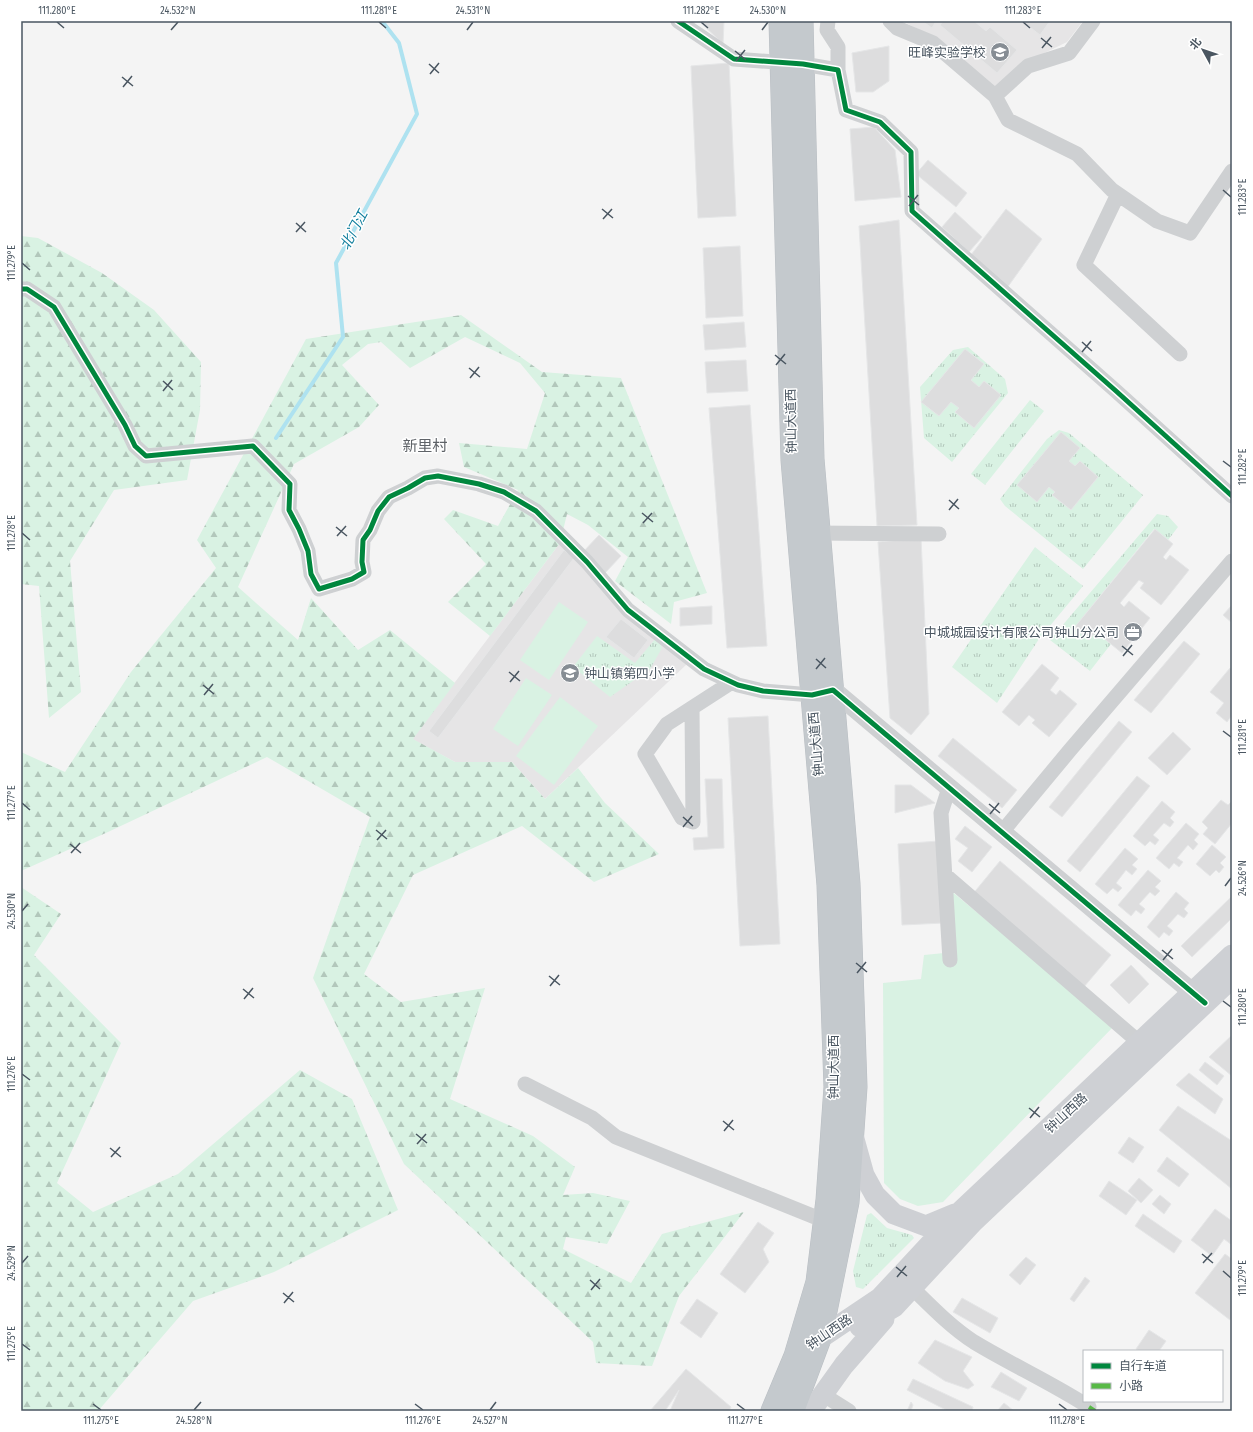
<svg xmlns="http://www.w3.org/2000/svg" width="1253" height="1432" font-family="'Fira Sans Condensed','Noto Sans SC',sans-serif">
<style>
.education{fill:#e6e5e6}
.grass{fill:url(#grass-tufts)}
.forest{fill:url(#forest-firs)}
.green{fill:#d9f2e3}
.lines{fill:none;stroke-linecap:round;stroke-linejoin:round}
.stream{stroke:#aee2f0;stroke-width:4}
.building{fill:#ddddde;stroke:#e5e6e7}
.trunk-casing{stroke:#b9bec3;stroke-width:23}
.minor{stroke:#ced0d2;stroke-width:15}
.tertiary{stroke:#ced0d2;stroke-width:19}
.secondary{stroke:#ced0d4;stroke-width:21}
.trunk{stroke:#c4c9cd;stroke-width:22}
.quiet{stroke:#58b947;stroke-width:4;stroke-dasharray:8 4;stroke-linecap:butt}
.cycleway-casing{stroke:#fff;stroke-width:8}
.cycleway{stroke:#00873e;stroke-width:5}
.ticks{fill:none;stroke:#4a5661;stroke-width:1.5}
.labels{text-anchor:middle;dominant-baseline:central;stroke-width:3;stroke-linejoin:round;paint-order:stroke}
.poi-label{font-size:13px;fill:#4a5661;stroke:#fff;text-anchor:end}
.street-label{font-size:13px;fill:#4a5661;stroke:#fff}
.water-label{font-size:14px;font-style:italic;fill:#0c7c9b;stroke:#fff}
.quarter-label{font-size:15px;fill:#5f6368;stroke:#fff}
.neatline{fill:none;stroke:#4a5661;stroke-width:1.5}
.ticks-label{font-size:10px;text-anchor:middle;fill:#4a5661}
</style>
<defs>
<pattern id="grass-tufts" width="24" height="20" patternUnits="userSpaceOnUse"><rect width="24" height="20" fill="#d9f2e3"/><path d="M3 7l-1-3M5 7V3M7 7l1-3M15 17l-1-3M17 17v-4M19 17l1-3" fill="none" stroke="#b2c7bb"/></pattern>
<pattern id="forest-firs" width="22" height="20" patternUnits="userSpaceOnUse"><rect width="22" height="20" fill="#d9f2e3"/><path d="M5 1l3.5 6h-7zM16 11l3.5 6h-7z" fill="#b2c7bb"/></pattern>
</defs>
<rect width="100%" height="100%" fill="#f4f4f4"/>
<path class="education" d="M 902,21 L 1083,21 L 1067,42 L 1028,61 L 996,90 L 936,38 Z
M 560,543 L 687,664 L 545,799 L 512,762 L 455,762 L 412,739 Z"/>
<path class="grass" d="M 968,347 L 1005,379 L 1008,393 L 952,462 L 924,438 L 920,387 L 953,350 Z
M 1030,400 L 1044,411 L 985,485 L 971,474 Z
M 1059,430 L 1069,433 L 1143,495 L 1083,569 L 1005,506 L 1000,499 L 1047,439 Z
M 1157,514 L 1168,516 L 1178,527 L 1168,540 L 1154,529 L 1074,628 L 1089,640 L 1100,626 L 1106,630 L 1101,636 L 1111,644 L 1090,671 L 1050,640 Z
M 1035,547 L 1083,586 L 1039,639 L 997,703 L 952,667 Z
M 597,636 L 635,663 L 656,638 L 659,641 L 662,648 L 650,669 L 610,697 L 573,667 Z
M 871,1213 L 887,1228 L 912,1235 L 914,1238 L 863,1289 L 856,1287 L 853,1271 L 867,1215 Z"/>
<path class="forest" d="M 21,236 L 38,238 L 102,273 L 154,310 L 201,362 L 200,410 L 187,480 L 114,490 L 70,561 L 81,692 L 49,718 L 39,586 L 21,584 Z
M 461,315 L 542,372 L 621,378 L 707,593 L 674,602 L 671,624 L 615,581 L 628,557 L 588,525 L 567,514 L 560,543 L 490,636 L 448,602 L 486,564 L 444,519 L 453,510 L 498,526 L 518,490 L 464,467 L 459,443 L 527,449 L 545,393 L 520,363 L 465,337 L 410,368 L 381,342 L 368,344 L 342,365 L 379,405 L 359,427 L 294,464 L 238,587 L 298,640 L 311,598 L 358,650 L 390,630 L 455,683 L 413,739 L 455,762 L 512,762 L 545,799 L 578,768 L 605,803 L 659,854 L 594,882 L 522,826 L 413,875 L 364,974 L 401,1002 L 485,988 L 450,1099 L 533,1136 L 575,1167 L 563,1195 L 593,1193 L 630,1201 L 607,1244 L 566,1237 L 563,1249 L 631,1283 L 662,1234 L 744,1212 L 679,1296 L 652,1366 L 596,1363 L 593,1342 L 404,1164 L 313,978 L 370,817 L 267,757 L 108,832 L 21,871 L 21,752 L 65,772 L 131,672 L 216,568 L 197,540 L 306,339 Z
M 21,887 L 61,914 L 34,955 L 121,1043 L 57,1183 L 93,1212 L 178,1174 L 300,1070 L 352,1099 L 398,1210 L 274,1272 L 193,1301 L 98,1411 L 21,1411 Z"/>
<path class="green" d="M 559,602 L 588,622 L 549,680 L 520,660 Z
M 526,678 L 552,695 L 518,746 L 493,729 Z
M 560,697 L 598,726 L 554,785 L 516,756 Z
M 950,890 L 1114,1026 L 943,1202 L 918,1206 L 900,1199 L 884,1183 L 883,983 L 921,979 L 924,955 L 954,952 Z"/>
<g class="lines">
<path class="stream" d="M 276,438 L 343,337 L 336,263 L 417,114 L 399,43 L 382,21"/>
</g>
<path class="building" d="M 699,21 L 724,21 L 723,44 Z
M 922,21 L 936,21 L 932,28 Z
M 943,21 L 974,21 L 986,31 L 990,27 L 1017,50 L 997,73 L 940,25 Z
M 1022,21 L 1050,21 L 1040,35 Z
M 889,46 L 889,81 L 873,92 L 856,92 L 852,53 Z
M 729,63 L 736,216 L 698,218 L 691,66 Z
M 874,127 L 895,150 L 901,197 L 855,201 L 850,129 Z
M 928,160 L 967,193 L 956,207 L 916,174 Z
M 1006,209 L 1042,239 L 1007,288 L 971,255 Z
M 955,212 L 982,237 L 969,252 L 942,227 Z
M 899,220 L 917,525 L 877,526 L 859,226 Z
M 740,246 L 743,316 L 706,318 L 703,248 Z
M 744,322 L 746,347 L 705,350 L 703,325 Z
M 965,349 L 984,364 L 971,380 L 979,387 L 984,381 L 1001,395 L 974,428 L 955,412 L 959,408 L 951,402 L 939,416 L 921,402 Z
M 746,360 L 748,391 L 707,393 L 705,362 Z
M 750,405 L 767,646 L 727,648 L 709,408 Z
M 1061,432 L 1080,448 L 1069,461 L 1075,466 L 1080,461 L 1098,477 L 1071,510 L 1052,495 L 1055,492 L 1049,487 L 1037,502 L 1017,485 Z
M 1155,529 L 1173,544 L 1163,557 L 1166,560 L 1170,555 L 1189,570 L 1161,605 L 1140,588 L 1144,583 L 1139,580 L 1120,603 L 1124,607 L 1129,601 L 1150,618 L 1122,653 L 1101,636 L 1106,630 L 1100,626 L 1089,640 L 1074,628 Z
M 599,535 L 621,556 L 605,573 L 583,552 Z
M 921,538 L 929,714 L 911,735 L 890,718 L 878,542 Z
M 564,550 L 574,558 L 438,738 L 429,731 Z
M 1232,605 L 1232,623 L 1223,615 Z
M 712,606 L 712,624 L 680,626 L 680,608 Z
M 621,619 L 648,640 L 634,658 L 606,637 Z
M 1184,641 L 1200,654 L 1151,713 L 1134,700 Z
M 1042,664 L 1059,678 L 1050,690 L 1056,695 L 1060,690 L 1077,704 L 1049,737 L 1032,723 L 1035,720 L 1029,715 L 1019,726 L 1002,712 Z
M 1230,668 L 1232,669 L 1232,715 L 1227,722 L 1216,713 L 1224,703 L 1210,692 Z
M 768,716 L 780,944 L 740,946 L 728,718 Z
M 1119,721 L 1132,732 L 1062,817 L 1049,807 Z
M 1173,732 L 1191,749 L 1167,775 L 1148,758 Z
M 953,738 L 1017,790 L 1002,808 L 938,756 Z
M 1137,776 L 1150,786 L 1080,872 L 1067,861 Z
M 705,779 L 722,779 L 724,848 L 694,850 L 693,838 L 708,837 Z
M 895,785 L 911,785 L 935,803 L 895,813 Z
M 1221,800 L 1228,805 L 1231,802 L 1232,803 L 1232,823 L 1215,844 L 1203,834 L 1208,828 L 1202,822 Z
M 1162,801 L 1175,812 L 1170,818 L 1174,822 L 1170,827 L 1164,823 L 1153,835 L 1159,840 L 1155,845 L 1150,841 L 1145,846 L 1133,836 Z
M 1186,823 L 1199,834 L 1194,840 L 1198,844 L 1193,850 L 1188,845 L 1177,858 L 1183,862 L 1179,867 L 1174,863 L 1169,869 L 1156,858 Z
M 965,826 L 992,847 L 972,872 L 958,861 L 968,848 L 955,839 Z
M 939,841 L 943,923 L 902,925 L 898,844 Z
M 1212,845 L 1226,857 L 1220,863 L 1224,867 L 1219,873 L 1216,870 L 1210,876 L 1196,864 Z
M 1125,848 L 1138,859 L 1132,865 L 1137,869 L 1132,875 L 1126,870 L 1116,883 L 1122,888 L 1118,892 L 1113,888 L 1107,894 L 1095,884 Z
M 1000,861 L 1111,955 L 1083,988 L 972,895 Z
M 1148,870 L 1161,881 L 1155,887 L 1160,891 L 1155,896 L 1150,892 L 1139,904 L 1145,909 L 1141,914 L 1136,910 L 1131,916 L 1118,905 Z
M 1176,892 L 1189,903 L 1184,909 L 1188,913 L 1184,918 L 1178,914 L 1167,926 L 1173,931 L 1169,936 L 1164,932 L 1159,938 L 1147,927 Z
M 1231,897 L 1232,918 L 1192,957 L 1181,946 Z
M 1131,965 L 1149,984 L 1129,1004 L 1110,985 Z
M 1232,1035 L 1232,1076 L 1209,1057 Z
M 1205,1062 L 1224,1076 L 1217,1085 L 1199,1070 Z
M 1189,1073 L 1223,1099 L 1215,1114 L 1176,1085 Z
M 1178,1106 L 1232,1141 L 1232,1189 L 1159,1130 Z
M 1129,1137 L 1144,1147 L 1133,1163 L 1118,1153 Z
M 1167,1157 L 1189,1174 L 1179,1187 L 1157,1171 Z
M 1139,1178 L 1153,1190 L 1141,1203 L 1128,1191 Z
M 1109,1181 L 1137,1200 L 1126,1215 L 1099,1196 Z
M 1160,1195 L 1171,1204 L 1164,1214 L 1152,1204 Z
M 1215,1209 L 1232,1221 L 1232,1245 L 1224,1239 L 1212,1256 L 1191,1240 Z
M 1143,1214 L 1182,1241 L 1174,1253 L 1135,1226 Z
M 758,1222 L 774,1233 L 763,1249 L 769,1262 L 745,1293 L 720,1274 Z
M 1225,1254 L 1232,1259 L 1232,1317 L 1230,1320 L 1195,1293 Z
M 1026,1257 L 1036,1265 L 1020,1285 L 1009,1275 Z
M 1085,1277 L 1090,1281 L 1074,1302 L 1070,1299 Z
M 962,1298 L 998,1318 L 990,1333 L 953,1312 Z
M 697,1299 L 718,1313 L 701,1338 L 680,1323 Z
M 1149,1330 L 1166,1341 L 1159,1351 L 1139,1351 L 1136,1349 Z
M 935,1340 L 972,1357 L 963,1371 L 974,1385 L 968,1389 L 945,1381 L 918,1363 Z
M 686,1369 L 731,1407 L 729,1411 L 670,1411 L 679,1390 L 665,1411 L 650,1411 Z
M 1001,1372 L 1027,1388 L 1019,1401 L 991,1387 Z
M 913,1379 L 973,1407 L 972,1411 L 948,1411 L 907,1390 Z
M 911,1402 L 913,1405 L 911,1411 L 907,1411 Z
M 1004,1403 L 1014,1411 L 999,1411 L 998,1410 Z"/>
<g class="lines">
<g class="trunk-casing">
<path id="trunk" d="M 772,1411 L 795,1356 L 817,1282 L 827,1200 L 835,1087 L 828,885 L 792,460 L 780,21
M 793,1411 L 821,1336 L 848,1202 L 856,1087 L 849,884 L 813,459 L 802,21"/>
</g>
<path class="minor" d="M 678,21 L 734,59 L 803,64 L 838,70 L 846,110 L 880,122 L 911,152 L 912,211 L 1116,391 L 1232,496
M 828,21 L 827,30 L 838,47 L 838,70
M 890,21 L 897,28 L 933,43 L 995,96 L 1028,66 L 1069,53 L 1093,21
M 995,96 L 1008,120 L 1077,154 L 1112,190 L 1157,221 L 1190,233 L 1232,171
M 1118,194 L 1084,265 L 1180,354
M 21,289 L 27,289 L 54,307 L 125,425 L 135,446 L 146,456 L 253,446 L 290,484 L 289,510 L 299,529 L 308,551 L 311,574 L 319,589 L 352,579 L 364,572 L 362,562 L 363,540 L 370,530 L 378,511 L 389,497 L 408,488 L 425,478 L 438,476 L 479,484 L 504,492 L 536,511 L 587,562 L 628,610 L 704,669 L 738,685 L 763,691 L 812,695
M 811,533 L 939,534
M 692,708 L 693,822 L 682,818 L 645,754 L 667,724 L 732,682
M 949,788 L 941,813 L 950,960
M 1002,832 L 1070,750 L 1232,561
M 945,875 L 1140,1043
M 525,1084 L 592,1118 L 616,1137 L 825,1221
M 905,1281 C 927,1302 949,1326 974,1342 C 1012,1365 1052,1383 1089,1407
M 822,1394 L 849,1411"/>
<path class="tertiary" d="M 823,693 L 833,690 L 1204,1002"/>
<path class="secondary" d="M 854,1139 L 864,1175 L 875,1195 L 894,1214 L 926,1226 L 955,1214
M 860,1327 L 894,1307 L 973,1222 L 1232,978
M 810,1345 L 880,1298 L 961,1211 L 1232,955
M 811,1411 L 844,1365 L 884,1319"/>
<use href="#trunk" class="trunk"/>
<path class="quiet" d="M 1089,1407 L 1095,1411"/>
<g class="cycleway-casing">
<path id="cycleway" d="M 678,21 L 734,59 L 803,64 L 838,70 L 846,110 L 880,122 L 911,152 L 912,211 L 1116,391 L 1232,496
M 21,289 L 27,289 L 54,307 L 125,425 L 135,446 L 146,456 L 253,446 L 290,484 L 289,510 L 299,529 L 308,551 L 311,574 L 319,589 L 352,579 L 364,572 L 362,562 L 363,540 L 370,530 L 378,511 L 389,497 L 408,488 L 425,478 L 438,476 L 479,484 L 504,492 L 536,511 L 587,562 L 628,610 L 704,669 L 738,685 L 763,691 L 812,695 L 833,690 L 1205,1003"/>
</g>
<use href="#cycleway" class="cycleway"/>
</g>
<path class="ticks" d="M 57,22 L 64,28M 379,22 L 386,28M 701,22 L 708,28M 1023,22 L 1030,28M 171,30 L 178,22M 467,30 L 473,22M 762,30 L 768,22M 1041,38 L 1052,47M 1042,48 L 1051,37M 735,51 L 746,60M 736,61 L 745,50M 429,64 L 439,73M 430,74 L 439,63M 122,77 L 133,86M 123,87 L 132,76M 1223,190 L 1231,197M 908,196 L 919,205M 909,206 L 918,195M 602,209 L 613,218M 603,219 L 612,209M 296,223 L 306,232M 296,232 L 305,222M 22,263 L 30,270M 1082,342 L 1092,351M 1082,352 L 1091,341M 775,355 L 786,364M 776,365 L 785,354M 469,368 L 480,377M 470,378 L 479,367M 163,381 L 173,390M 163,391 L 172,380M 1223,461 L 1231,467M 949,500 L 959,509M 949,510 L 958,499M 642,513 L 653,522M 643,523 L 652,513M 336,527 L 347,536M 22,533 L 30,540M 337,536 L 346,526M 1122,646 L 1133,655M 1123,656 L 1132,645M 816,659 L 826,668M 816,669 L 825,658M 509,672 L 520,681M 510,682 L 519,671M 203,685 L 214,694M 204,695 L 213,684M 1223,731 L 1231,737M 22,803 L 30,810M 989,804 L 1000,813M 990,814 L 999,803M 683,817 L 693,826M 683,827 L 692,816M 376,830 L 387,839M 377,840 L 386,830M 70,844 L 81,853M 71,853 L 80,843M 1225,886 L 1231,878M 22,911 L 28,904M 1162,950 L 1173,959M 1163,960 L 1172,949M 856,963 L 867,972M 857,973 L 866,962M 549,976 L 560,985M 550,986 L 559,975M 243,989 L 254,998M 244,999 L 253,988M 1223,1001 L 1231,1007M 22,1074 L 30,1080M 1029,1108 L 1040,1117M 1030,1118 L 1039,1107M 723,1121 L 734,1130M 724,1131 L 733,1120M 416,1134 L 427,1143M 417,1144 L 426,1134M 110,1148 L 121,1157M 111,1157 L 120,1147M 1202,1254 L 1213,1263M 22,1263 L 28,1256M 1203,1263 L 1212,1253M 896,1267 L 907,1276M 1223,1271 L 1231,1278M 897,1277 L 906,1266M 590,1280 L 600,1289M 591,1290 L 600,1279M 283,1293 L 294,1302M 284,1303 L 293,1292M 22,1344 L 30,1350M 93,1404 L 101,1410M 415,1404 L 423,1410M 737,1404 L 745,1410M 1059,1404 L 1067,1410M 194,1410 L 201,1402M 490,1410 L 496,1402"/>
<defs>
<g id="school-disc" transform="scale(1)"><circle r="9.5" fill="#868d94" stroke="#fff"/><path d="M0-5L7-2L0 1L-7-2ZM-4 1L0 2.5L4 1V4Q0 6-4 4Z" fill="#fff"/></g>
<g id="office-disc" transform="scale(1)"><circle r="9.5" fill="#868d94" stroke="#fff"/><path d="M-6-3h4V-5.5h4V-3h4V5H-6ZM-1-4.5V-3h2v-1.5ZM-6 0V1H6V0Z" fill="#fff"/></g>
</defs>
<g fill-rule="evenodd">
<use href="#school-disc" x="1000" y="52"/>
<use href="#office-disc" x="1133" y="632"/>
<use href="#school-disc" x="570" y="673"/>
</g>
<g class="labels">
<g class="poi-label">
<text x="986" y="52">旺峰实验学校</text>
<text x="1119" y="632">中城城园设计有限公司钟山分公司</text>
<text x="584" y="673" text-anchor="start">钟山镇第四小学</text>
</g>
<g class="street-label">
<text transform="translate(791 421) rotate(-91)">钟山大道西</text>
<text transform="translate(816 744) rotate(-95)">钟山大道西</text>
<text transform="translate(833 1067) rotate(-90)">钟山大道西</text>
<text transform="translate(1066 1113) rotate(-43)">钟山西路</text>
<text transform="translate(829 1332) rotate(-34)">钟山西路</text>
</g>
<g class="water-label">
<text transform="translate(354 230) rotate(-62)">北门江</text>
</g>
<g class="quarter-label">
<text x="425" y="446">新里村</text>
</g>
</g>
<rect width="1253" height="1432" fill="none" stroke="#ffffff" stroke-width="44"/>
<rect x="1083" y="1350" width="140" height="52" fill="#ffffff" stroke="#b7bbc0"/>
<rect x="1091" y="1363" width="20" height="6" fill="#00873e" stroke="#b7bbc0"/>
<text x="1119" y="1370" font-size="12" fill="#4a5661">自行车道</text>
<rect x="1091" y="1383" width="20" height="6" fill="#58b947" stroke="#b7bbc0"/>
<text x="1119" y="1390" font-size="12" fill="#4a5661">小路</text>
<g transform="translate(1203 50) rotate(310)" stroke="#ffffff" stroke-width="3" paint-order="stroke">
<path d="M0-3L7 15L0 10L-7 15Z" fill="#4a5661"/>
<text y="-6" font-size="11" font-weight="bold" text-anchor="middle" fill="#4a5661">北</text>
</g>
<rect x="22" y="22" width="1209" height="1388" class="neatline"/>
<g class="ticks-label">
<text x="57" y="14">111.280°E</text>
<text x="178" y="14">24.532°N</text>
<text x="379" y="14">111.281°E</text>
<text x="473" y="14">24.531°N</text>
<text x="701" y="14">111.282°E</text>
<text x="768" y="14">24.530°N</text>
<text x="1023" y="14">111.283°E</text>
<text transform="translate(1242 197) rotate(-90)" y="4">111.283°E</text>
<text transform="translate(11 263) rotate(-90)" y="4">111.279°E</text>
<text transform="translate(1242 467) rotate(-90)" y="4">111.282°E</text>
<text transform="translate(11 533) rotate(-90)" y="4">111.278°E</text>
<text transform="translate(1242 737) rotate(-90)" y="4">111.281°E</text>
<text transform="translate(11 803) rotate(-90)" y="4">111.277°E</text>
<text transform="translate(1242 878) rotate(-90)" y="4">24.526°N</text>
<text transform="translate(11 911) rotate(-90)" y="4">24.530°N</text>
<text transform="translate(1242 1007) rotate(-90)" y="4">111.280°E</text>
<text transform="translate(11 1074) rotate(-90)" y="4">111.276°E</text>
<text transform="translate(11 1263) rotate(-90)" y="4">24.529°N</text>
<text transform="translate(1242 1278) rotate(-90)" y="4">111.279°E</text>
<text transform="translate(11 1344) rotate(-90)" y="4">111.275°E</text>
<text x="101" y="1424">111.275°E</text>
<text x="194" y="1424">24.528°N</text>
<text x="423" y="1424">111.276°E</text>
<text x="490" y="1424">24.527°N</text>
<text x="745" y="1424">111.277°E</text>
<text x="1067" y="1424">111.278°E</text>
</g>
</svg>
